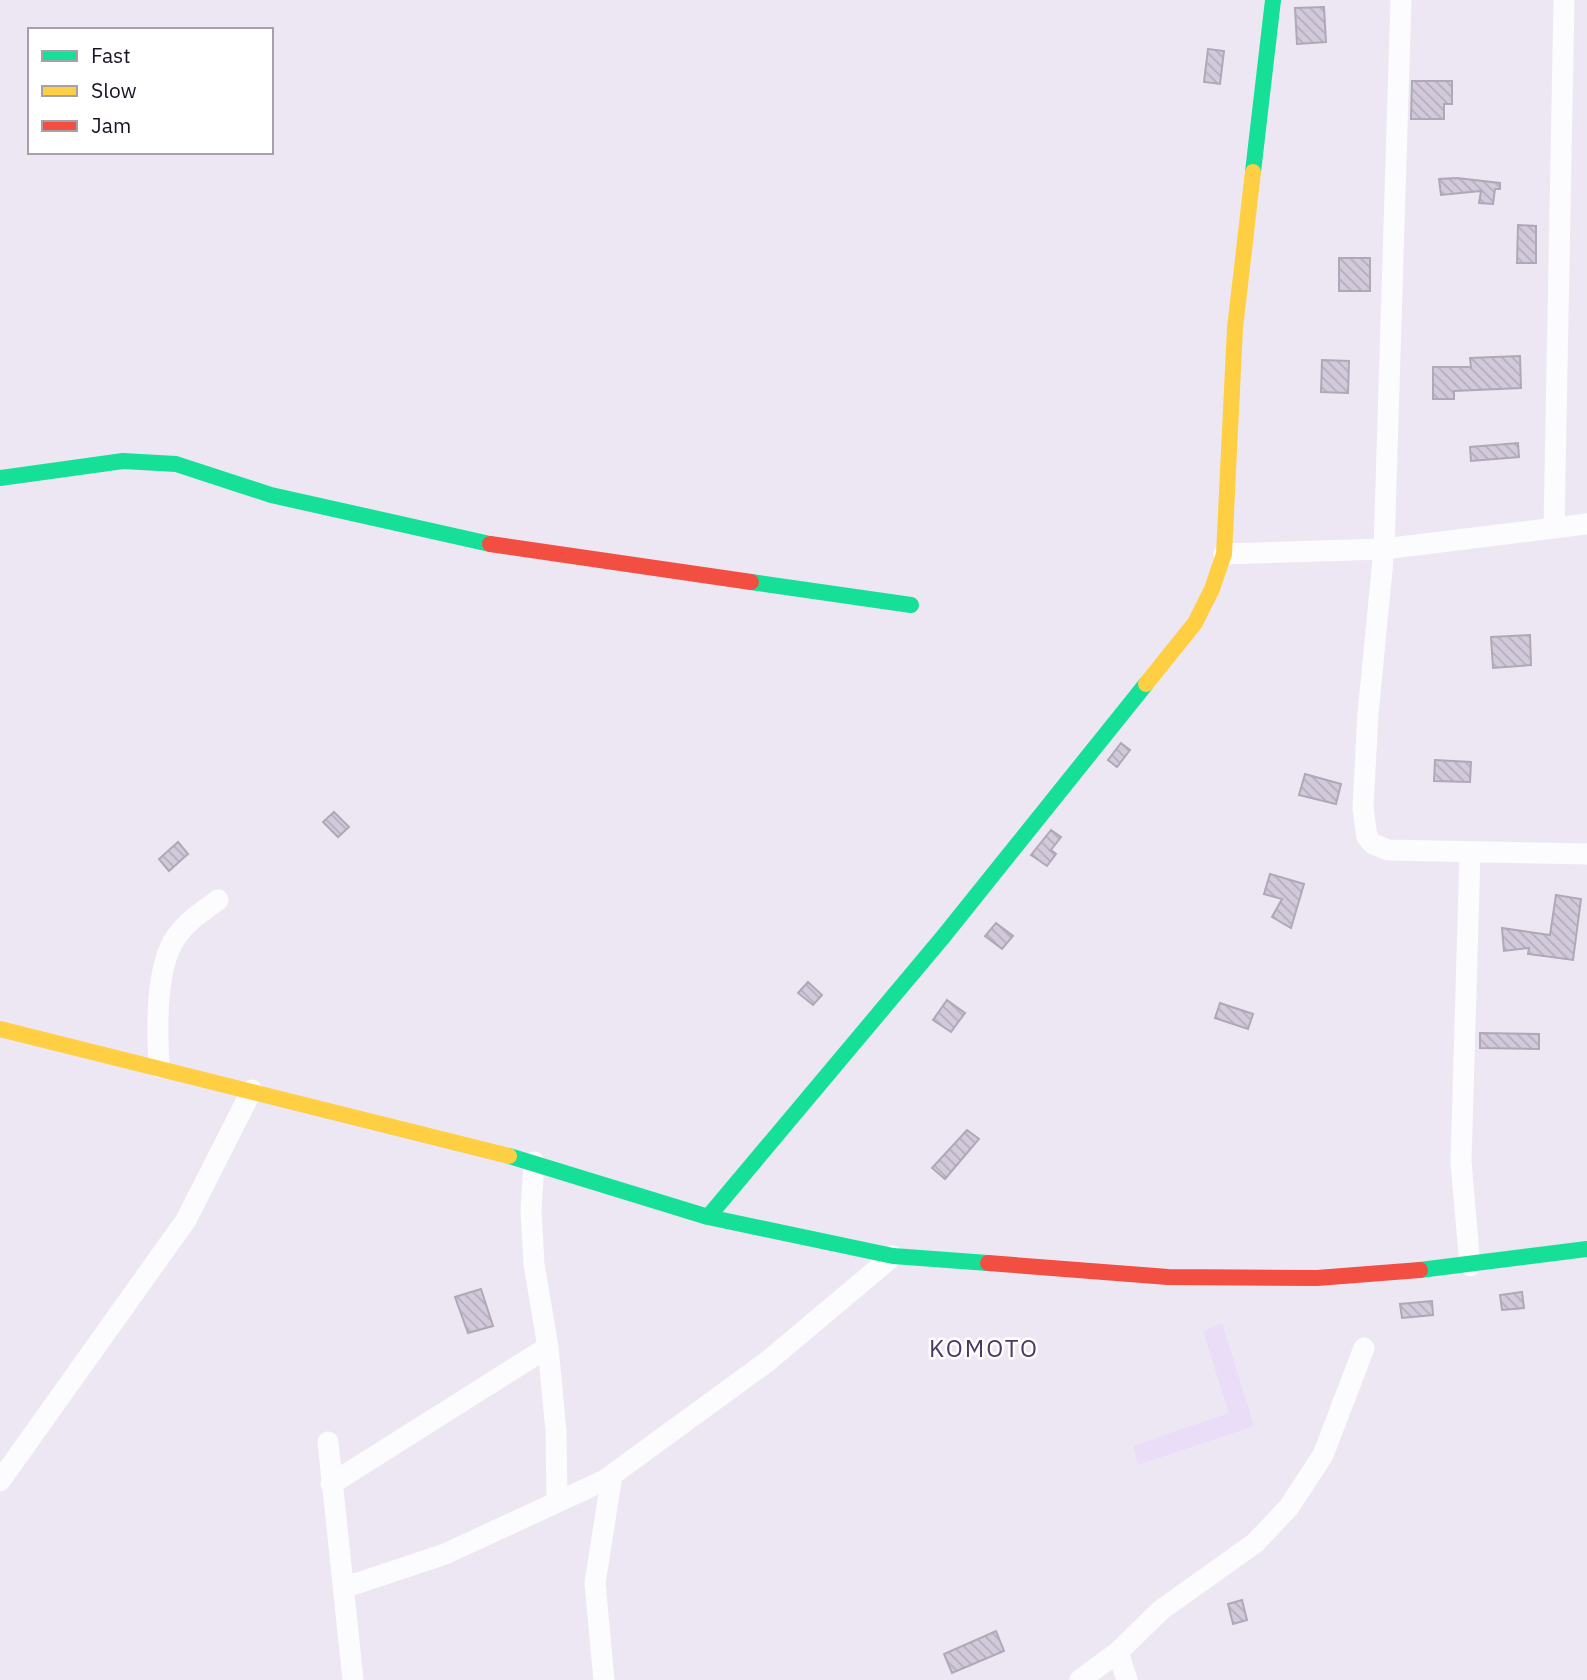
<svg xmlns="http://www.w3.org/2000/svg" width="1587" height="1680" font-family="'IBM Plex Sans',sans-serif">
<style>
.built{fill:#eaddf7}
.building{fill:url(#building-back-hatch);stroke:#afa8b7;stroke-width:2}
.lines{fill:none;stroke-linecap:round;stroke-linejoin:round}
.street{stroke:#fcfbfd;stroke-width:21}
.fast{stroke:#16e098;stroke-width:16}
.slow{stroke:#ffcf43;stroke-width:16}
.jam{stroke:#f24e42;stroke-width:16}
.labels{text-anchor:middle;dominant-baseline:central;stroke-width:5;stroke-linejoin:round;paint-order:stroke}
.quarter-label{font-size:24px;letter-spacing:2px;fill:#4d3764;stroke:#fff}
</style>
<defs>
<pattern id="building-back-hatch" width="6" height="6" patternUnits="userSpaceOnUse" patternTransform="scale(1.75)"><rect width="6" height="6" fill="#d2cadb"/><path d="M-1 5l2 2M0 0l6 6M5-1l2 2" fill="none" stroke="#b4adbc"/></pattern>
</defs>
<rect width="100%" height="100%" fill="#ede7f3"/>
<path class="built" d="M 1222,1323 L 1254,1426 L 1138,1465 L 1133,1446 L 1229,1413 L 1203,1331 Z"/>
<path class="building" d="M 1324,7 L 1326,42 L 1297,44 L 1295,8 Z
M 1208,49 L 1224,51 L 1220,84 L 1204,82 Z
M 1412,81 L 1452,81 L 1452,104 L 1444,104 L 1444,119 L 1411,119 Z
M 1457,178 L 1500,183 L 1500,189 L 1495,189 L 1493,204 L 1479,203 L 1481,191 L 1441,195 L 1439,179 Z
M 1518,225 L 1536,226 L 1536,263 L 1517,263 Z
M 1339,258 L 1370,258 L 1370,291 L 1339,291 Z
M 1520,356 L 1521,388 L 1454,391 L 1454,399 L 1433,399 L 1433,367 L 1471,367 L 1470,358 Z
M 1322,360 L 1349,361 L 1348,393 L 1321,392 Z
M 1518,443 L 1519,457 L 1471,461 L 1470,447 Z
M 1530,635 L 1531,665 L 1493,668 L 1491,637 Z
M 1121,743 L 1130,750 L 1117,767 L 1108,760 Z
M 1435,760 L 1471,762 L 1470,782 L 1434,781 Z
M 1305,774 L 1341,784 L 1336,804 L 1299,795 Z
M 334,812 L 349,827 L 338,837 L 323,822 Z
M 1051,830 L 1061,837 L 1051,850 L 1056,854 L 1047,866 L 1031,855 Z
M 178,842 L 188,854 L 169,871 L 159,859 Z
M 1270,874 L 1304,884 L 1291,928 L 1272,917 L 1282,899 L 1264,894 Z
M 1556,895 L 1581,899 L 1573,960 L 1528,954 L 1529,948 L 1504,951 L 1502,928 L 1550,935 Z
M 996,923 L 1013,936 L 1002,949 L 985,936 Z
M 808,982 L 822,995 L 813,1005 L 798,993 Z
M 947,1000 L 965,1013 L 951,1032 L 933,1020 Z
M 1220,1003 L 1253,1014 L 1248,1029 L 1215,1018 Z
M 1480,1033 L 1539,1034 L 1539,1049 L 1480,1048 Z
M 967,1130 L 979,1139 L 945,1179 L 932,1168 Z
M 481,1289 L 493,1326 L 468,1333 L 455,1297 Z
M 1522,1292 L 1524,1308 L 1502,1310 L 1500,1295 Z
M 1432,1301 L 1433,1315 L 1402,1318 L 1400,1304 Z
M 1242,1600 L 1247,1620 L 1233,1624 L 1228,1604 Z
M 996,1631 L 1004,1651 L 952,1673 L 944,1654 Z"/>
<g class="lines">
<path class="street" d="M 1401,0 L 1384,549 L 1368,714 L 1363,808 L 1367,837 L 1373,844 L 1388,850 L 1587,854
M 1554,528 L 1564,0
M 1224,554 L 1384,549 L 1587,524
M 1470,853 L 1461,1162 L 1470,1266
M 159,1067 C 157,1030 155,968 176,937 C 187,921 203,911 218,900
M 534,1162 L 531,1210 L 534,1264 L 548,1347 L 556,1431 L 557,1500
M 328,1442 L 353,1680
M 0,1481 L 186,1220 L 252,1090
M 331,1484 L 548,1347
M 346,1587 L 445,1554 L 605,1480 L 768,1361 L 893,1256
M 1118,1652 L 1127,1680
M 604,1680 L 595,1583 L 612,1475
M 1080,1680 L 1118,1652 L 1161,1610 L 1255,1543 L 1289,1507 L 1323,1455 L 1364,1348"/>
<path class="fast" d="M 1253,172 L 1273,0
M 0,478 L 123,461 L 176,464 L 271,495 L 490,544
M 751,582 L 911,605
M 509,1156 L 708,1217 L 893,1256 L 988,1263
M 708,1217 L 943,937 L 1146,684
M 1420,1270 L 1587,1249"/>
<path class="slow" d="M 1146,684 L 1195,623 L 1212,589 L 1224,554 L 1235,328 L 1253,172
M 0,1029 L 509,1156"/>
<path class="jam" d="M 490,544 L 751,582
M 988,1263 L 1168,1277 L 1317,1278 L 1420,1270"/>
</g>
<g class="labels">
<g class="quarter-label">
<text x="984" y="1348">KOMOTO</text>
</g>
</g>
<rect x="28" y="28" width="245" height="126" fill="#ffffff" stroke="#a4a1a8" stroke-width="2"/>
<rect x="42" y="51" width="35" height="10" fill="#16e098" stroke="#a4a1a8" stroke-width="2"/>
<text x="91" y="63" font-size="21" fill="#1c1326">Fast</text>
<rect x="42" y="86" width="35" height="10" fill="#ffcf43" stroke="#a4a1a8" stroke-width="2"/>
<text x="91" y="98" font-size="21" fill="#1c1326">Slow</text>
<rect x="42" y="121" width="35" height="10" fill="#f24e42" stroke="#a4a1a8" stroke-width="2"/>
<text x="91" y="133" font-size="21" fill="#1c1326">Jam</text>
</svg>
